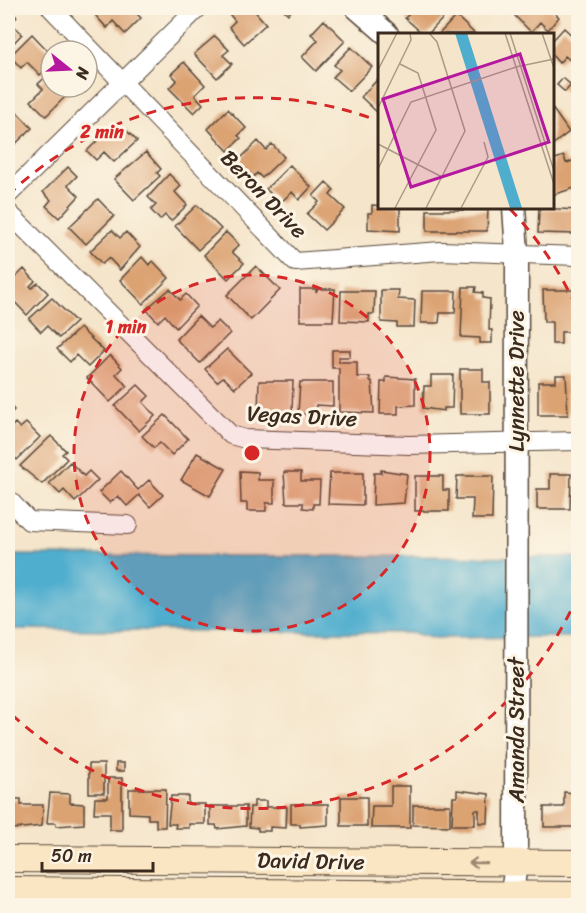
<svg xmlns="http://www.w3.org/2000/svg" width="586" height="913" font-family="Sriracha,sans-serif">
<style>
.water{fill:#4fadce;stroke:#456c76;stroke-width:1.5}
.building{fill:#dba272}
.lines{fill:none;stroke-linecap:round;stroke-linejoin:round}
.minor-casing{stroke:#574638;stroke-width:20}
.tertiary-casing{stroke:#574638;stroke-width:25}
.secondary-casing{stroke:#574638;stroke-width:28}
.minor{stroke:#fff;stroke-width:18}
.tertiary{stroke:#fff;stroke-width:22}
.secondary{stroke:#fbe6c3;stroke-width:26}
.oneway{stroke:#9b8870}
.ring{fill:none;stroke:#d62828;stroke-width:3;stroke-dasharray:10 8}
.labels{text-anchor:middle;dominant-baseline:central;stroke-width:6;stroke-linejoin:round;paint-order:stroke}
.street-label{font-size:22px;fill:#3b2a1e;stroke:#fcf5e5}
.inset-road{fill:none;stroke:#ab9a85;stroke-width:1.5}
.view{fill:#b5179e;fill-opacity:0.15;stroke:#b5179e;stroke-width:3}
.inset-edge{fill:none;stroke:#3b2a1e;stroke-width:3}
.centre{fill:#d62828;stroke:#fcf5e5;stroke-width:3}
.ring-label{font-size:18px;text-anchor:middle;font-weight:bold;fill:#d62828;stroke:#fcf5e5;stroke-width:6;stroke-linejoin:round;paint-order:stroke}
</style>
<rect width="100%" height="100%" fill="#fcf5e5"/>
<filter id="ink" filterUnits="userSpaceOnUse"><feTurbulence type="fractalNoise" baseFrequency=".0167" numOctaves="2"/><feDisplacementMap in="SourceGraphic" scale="12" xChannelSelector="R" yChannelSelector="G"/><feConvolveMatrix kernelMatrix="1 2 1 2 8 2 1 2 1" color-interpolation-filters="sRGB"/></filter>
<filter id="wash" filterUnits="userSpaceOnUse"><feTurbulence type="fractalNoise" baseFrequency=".008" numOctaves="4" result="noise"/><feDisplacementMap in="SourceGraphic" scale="24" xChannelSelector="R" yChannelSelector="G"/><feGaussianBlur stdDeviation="1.35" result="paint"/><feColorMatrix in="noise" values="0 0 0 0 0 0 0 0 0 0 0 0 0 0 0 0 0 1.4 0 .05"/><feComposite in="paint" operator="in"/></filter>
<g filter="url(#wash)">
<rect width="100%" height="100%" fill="#f5e5ca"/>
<path class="water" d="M 8,555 L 578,557 L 578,637 L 431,638 L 413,633 L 8,629 Z"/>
<g id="blocks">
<path class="building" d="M 8,8 L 17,17 L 11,23 L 22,34 L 8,49 Z
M 103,8 L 131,8 L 141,18 L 125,34 L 113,21 L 107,28 L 95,15 Z
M 238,8 L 252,8 L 266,24 L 244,44 L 229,27 L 235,21 L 230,15 Z
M 282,8 L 294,8 L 288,14 Z
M 415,8 L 448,8 L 451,10 L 428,34 L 423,34 L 405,18 Z
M 523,8 L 549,8 L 559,17 L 548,30 L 540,22 L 531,32 L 515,16 Z
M 456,16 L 475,34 L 439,34 Z
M 324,20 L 345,41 L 316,71 L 302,57 L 318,40 L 311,34 Z
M 564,28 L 578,41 L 578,53 L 571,61 L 565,56 L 559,63 L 552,55 L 552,41 Z
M 32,34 L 51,54 L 51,64 L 40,75 L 27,62 L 21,68 L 10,56 Z
M 215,36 L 229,50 L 223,55 L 232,64 L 217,78 L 194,54 Z
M 351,47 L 372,67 L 349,91 L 333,77 L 340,70 L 334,65 Z
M 184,62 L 205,85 L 195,95 L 203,104 L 194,113 L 169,88 L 177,80 L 171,74 Z
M 578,64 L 578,78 L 572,72 Z
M 51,72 L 51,87 L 74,88 L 46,116 L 31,101 L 43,89 L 38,84 Z
M 379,78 L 379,114 L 361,97 Z
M 563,78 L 571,85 L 565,92 L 557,85 Z
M 552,108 L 569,132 L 552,145 Z
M 14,109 L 32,128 L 8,151 L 8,115 Z
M 228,109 L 246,128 L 238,136 L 241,138 L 228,151 L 208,129 Z
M 111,127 L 118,134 L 124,128 L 137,141 L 114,162 L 104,152 L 96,160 L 87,151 Z
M 258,141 L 266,150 L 272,144 L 284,157 L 262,178 L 257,173 L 253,177 L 238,161 Z
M 146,152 L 161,169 L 157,173 L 160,176 L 134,200 L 114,179 Z
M 564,156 L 566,163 L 576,160 L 578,187 L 552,195 L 552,160 Z
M 290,165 L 311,187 L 299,200 L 292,192 L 280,203 L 266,189 Z
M 68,167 L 77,176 L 68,185 L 79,196 L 59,218 L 46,206 L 51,200 L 43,192 Z
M 169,174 L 181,186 L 175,192 L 187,205 L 171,221 L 165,215 L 160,220 L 151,210 L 156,205 L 148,197 Z
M 326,182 L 334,190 L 330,195 L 345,209 L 324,230 L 307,214 L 319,202 L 313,196 Z
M 98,199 L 114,216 L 86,244 L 69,227 Z
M 197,205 L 221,229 L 198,250 L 175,226 Z
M 372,205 L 400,207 L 400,231 L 368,229 L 368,213 L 372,213 Z
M 539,208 L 578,210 L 578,234 L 538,233 Z
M 427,210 L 488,210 L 487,231 L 427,231 Z
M 112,230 L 120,238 L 126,232 L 140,247 L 120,270 L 109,258 L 102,264 L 90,251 Z
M 226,232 L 239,245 L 232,252 L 244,263 L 228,279 L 204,255 Z
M 142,257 L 149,265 L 153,261 L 169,278 L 143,304 L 120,280 Z
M 8,262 L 14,269 L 8,275 Z
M 256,266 L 280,290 L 251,320 L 227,295 Z
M 24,269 L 35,281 L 30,286 L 32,288 L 38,283 L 48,293 L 27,315 L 8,295 L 8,285 Z
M 463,287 L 476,287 L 475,292 L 483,293 L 483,298 L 490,299 L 489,330 L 492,330 L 492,343 L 480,343 L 480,338 L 461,337 Z
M 170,289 L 180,300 L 186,294 L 197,306 L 176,328 L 165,315 L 158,322 L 146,309 Z
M 300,289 L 316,289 L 316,293 L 318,289 L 335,289 L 333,321 L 300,321 Z
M 381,290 L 399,290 L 398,299 L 415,300 L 414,327 L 397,327 L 397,323 L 381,322 Z
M 543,290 L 573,290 L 573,332 L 561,332 L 561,344 L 552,344 L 552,322 L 544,322 Z
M 341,291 L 375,291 L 374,314 L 369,314 L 369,322 L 340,321 Z
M 422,291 L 456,291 L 455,313 L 440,313 L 439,323 L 421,323 Z
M 52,298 L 76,322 L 59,338 L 47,326 L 41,332 L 29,319 Z
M 198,316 L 210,328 L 218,321 L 230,333 L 200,363 L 176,339 Z
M 80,328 L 104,351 L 88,367 L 76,355 L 70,362 L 57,349 Z
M 227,349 L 251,373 L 235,388 L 223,377 L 217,382 L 205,369 Z
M 332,350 L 350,350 L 350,357 L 339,357 L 339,362 L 357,362 L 357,377 L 370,377 L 370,381 L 372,381 L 374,413 L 339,412 L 339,368 L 332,368 Z
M 110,355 L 122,368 L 116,374 L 127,386 L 110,402 L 87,378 Z
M 460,369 L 483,369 L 483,382 L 490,382 L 490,414 L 460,414 Z
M 431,375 L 453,375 L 452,408 L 444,408 L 444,411 L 423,408 L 424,386 L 431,386 Z
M 556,375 L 566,375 L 568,415 L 538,415 L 538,382 L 556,382 Z
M 386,377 L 415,379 L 415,405 L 398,406 L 398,414 L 380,414 L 381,382 L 386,382 Z
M 576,380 L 578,380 L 578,401 L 576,401 Z
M 259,381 L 293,381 L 292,413 L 258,412 Z
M 300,382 L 333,382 L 333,406 L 316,405 L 316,414 L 298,414 Z
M 138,385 L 149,396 L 143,402 L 155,416 L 139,431 L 115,406 Z
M 8,403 L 14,410 L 8,416 Z
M 165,415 L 188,439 L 172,455 L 160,443 L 154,448 L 142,436 Z
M 15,423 L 20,428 L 26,423 L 40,437 L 17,460 L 8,450 L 8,430 Z
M 51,436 L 66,451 L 62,454 L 67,459 L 42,484 L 20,466 Z
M 197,453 L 226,469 L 210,496 L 181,480 Z
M 70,462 L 84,476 L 89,471 L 98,480 L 75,502 L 64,490 L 60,494 L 49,483 Z
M 381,470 L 407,474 L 404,503 L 373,505 L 374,473 L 381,473 Z
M 121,471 L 138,490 L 149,480 L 163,495 L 150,507 L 139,495 L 127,506 L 118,496 L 110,503 L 99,492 Z
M 240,471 L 258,472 L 258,480 L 274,480 L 274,503 L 266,503 L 266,511 L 247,511 L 247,503 L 241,503 Z
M 284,472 L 301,472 L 301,481 L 320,481 L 319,504 L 313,504 L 313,509 L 303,508 L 303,503 L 286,503 Z
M 330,473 L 363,473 L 363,505 L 328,504 Z
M 550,474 L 571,474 L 570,509 L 537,509 L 537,489 L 550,489 Z
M 576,475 L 578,475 L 578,502 L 575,502 Z
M 415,476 L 443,476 L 443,490 L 449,490 L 449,511 L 415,511 Z
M 457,476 L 493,476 L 492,519 L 472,519 L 473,499 L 456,499 Z
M 116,763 L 124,763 L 124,771 L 116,771 Z
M 89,764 L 104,764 L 104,793 L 89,793 Z
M 108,778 L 122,778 L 122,830 L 110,830 L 110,813 L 94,813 L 95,798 L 108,798 Z
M 391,786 L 410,786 L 410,828 L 371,828 L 372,806 L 391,806 Z
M 129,789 L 166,789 L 165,827 L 156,827 L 156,819 L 148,819 L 148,814 L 129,813 Z
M 457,790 L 489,794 L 488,823 L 479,823 L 479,810 L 475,810 L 475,825 L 452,825 L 453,797 L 457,797 Z
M 564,792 L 576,793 L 576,798 L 578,798 L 578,827 L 544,827 L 544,807 L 564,807 Z
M 50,793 L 70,794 L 70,803 L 84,804 L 84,824 L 56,826 L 56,823 L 47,823 Z
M 171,796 L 188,796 L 188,804 L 205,804 L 205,824 L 189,824 L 189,828 L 175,828 L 176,824 L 168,824 Z
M 341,797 L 367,797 L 367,826 L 341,826 Z
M 8,799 L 21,799 L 21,805 L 43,805 L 42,826 L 13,829 L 14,826 L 8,826 Z
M 254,801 L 266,801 L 266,807 L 287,807 L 286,828 L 270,827 L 270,831 L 258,831 L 258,828 L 249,827 L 250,807 L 254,807 Z
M 291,804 L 328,804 L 328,825 L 300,827 L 300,824 L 291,824 Z
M 413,805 L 450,805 L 450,826 L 413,825 Z
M 210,806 L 246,806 L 246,826 L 217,829 L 216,825 L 210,825 Z"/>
</g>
</g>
<g filter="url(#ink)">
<use href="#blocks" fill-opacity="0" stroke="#574638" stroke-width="1.5"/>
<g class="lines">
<g class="minor-casing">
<path id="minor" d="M 51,8 L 295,262 L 441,251 L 578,256
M 8,195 L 198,8
M 8,212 L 231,435 L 245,439 L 409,445 L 578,441
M 8,499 L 29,521 L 128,525"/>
</g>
<g class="tertiary-casing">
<path id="tertiary" d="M 357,8 L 387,34
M 512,894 L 516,863 L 517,253 L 514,207"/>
</g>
<g class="secondary-casing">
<path id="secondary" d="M 8,859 L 578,863
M 8,890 L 578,895"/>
</g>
<use href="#minor" class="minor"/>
<use href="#tertiary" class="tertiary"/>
<use href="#secondary" class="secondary"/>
</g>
<defs><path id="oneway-shaft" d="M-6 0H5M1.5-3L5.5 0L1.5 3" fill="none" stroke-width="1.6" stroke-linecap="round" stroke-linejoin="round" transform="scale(1.5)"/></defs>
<use class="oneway" href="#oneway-shaft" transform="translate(478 863) rotate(-179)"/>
</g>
<circle cx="252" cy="453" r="178" fill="#d62828" fill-opacity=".12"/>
<g class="ring">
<circle cx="252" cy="453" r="178"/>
<path d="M578 595A355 355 0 0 1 8 711M8 195A355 355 0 0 1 376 120M510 209A355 355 0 0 1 578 311"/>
</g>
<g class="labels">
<g class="street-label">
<text transform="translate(264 194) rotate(46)">Beron Drive</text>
<text transform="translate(516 381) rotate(-90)">Lynnette Drive</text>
<text transform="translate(302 416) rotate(3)">Vegas Drive</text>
<text transform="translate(516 730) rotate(-90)">Amanda Street</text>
<text transform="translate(311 861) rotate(1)">David Drive</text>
</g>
</g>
<g transform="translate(378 33)">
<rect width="176" height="176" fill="#f5e5ca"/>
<path d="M 77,0 L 89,0 L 144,175 L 132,175 Z" fill="#4fadce"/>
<path class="inset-road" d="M 127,0 L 176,151M 132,0 L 176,138M 164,0 L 176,35M 0,37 L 19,0M 0,75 L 33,7 L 32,0M 0,111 L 64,144M 0,136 L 33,69 L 138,34 L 176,26M 17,175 L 58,97 L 40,40 L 22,31M 48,175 L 87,98 L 59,9 L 51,0M 83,175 L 110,124 L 106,109"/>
<path class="view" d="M 142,21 L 171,109 L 33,154 L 5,66 Z"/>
<rect width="176" height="176" class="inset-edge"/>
</g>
<circle cx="252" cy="453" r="9" class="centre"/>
<g class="ring-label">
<text x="102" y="138">2 min</text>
<text x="126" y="333">1 min</text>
</g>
<rect width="586" height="913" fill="none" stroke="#fcf5e5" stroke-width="30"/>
<g transform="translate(69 69) rotate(108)"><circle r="28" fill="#fcf5e5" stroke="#afa495" stroke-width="1.5"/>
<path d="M0-4.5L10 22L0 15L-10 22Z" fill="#b5179e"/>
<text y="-9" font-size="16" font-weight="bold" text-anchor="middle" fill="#3b2a1e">N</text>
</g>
<path d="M42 862v9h111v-9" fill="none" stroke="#3b2a1e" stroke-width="3"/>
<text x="51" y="862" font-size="18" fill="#3b2a1e" stroke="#fcf5e5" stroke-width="4.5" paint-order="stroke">50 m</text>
</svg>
